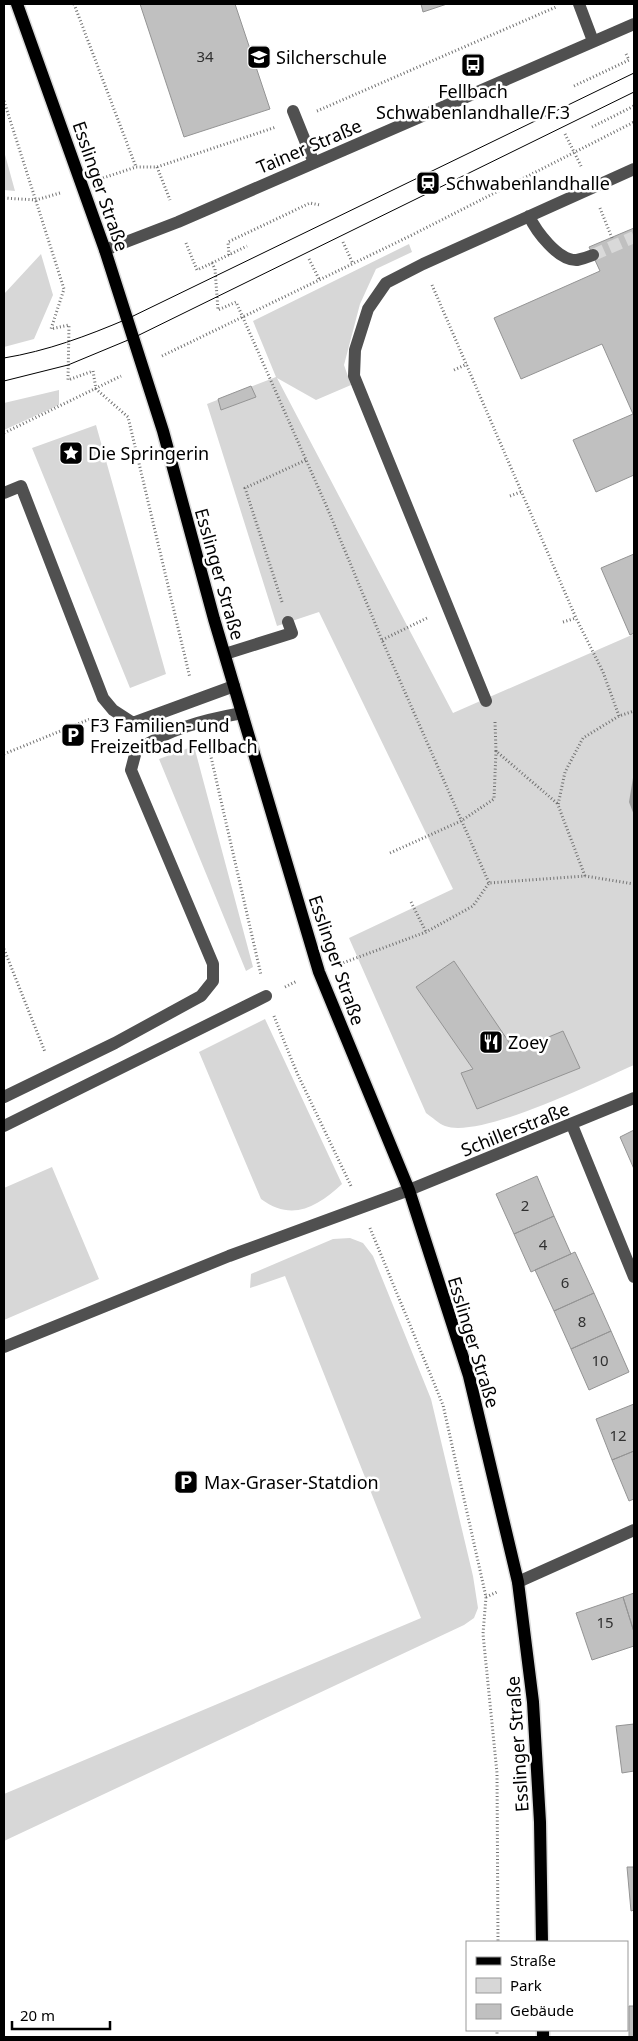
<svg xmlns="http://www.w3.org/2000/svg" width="638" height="2041" font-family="'Noto Sans',sans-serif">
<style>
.green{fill:#d7d7d7}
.water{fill:#9e9e9e}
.building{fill:#c0c0c0;stroke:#949494}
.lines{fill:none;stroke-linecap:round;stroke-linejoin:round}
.minor-tunnel{stroke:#d9d9d9;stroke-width:12;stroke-dasharray:12 6;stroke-linecap:butt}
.major-casing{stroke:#dbdbdb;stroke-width:15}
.path{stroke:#727272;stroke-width:3;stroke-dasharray:1 2.5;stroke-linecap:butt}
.minor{stroke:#505050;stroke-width:12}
.major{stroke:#000;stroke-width:12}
.tram{stroke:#000;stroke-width:1}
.labels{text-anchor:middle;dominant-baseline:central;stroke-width:5;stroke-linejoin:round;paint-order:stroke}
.number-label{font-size:15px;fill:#303030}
.poi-label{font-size:18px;fill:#000;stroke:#fff;text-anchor:start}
.street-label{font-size:18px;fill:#000;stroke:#fff}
</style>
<rect width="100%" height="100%" fill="#fff"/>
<path class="green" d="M 4,151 L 15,191 L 4,190 Z
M 409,244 L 412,252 L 376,269 L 360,304 L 344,365 L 351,385 L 316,400 L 277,378 L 453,713 L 634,634 L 634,1065 C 598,1081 481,1139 445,1126 C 439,1124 432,1117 426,1113 L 349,938 L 453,889 L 319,612 L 277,626 L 207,404 L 276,377 L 253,321 Z
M 41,254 L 53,295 L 34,339 L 4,347 L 4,294 Z
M 59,390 L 59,405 L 4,430 L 4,403 Z
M 96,425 L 166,674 L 130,688 L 32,448 Z
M 194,746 L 253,967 L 246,971 L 159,759 Z
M 265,1019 L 342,1184 C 317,1207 292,1222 261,1199 L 199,1052 Z
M 52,1167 L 99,1279 L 4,1320 L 4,1188 Z
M 350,1238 L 363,1243 L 373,1256 L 431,1399 L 473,1576 L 478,1608 L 474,1618 L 464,1625 L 4,1841 L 4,1794 L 421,1618 L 285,1276 L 250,1288 L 251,1274 L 333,1239 Z"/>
<path class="water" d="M 634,772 L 634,815 L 629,802 Z"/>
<path class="building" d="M 140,4 L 235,4 L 270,109 L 184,137 Z
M 421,4 L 447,4 L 423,12 Z
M 634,228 L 634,475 L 596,492 L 573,440 L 633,414 L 602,344 L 521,379 L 494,318 L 600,271 L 589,247 Z
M 251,386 L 256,397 L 221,410 L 218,399 Z
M 634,554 L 634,633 L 630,635 L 601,568 Z
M 454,961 L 515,1051 L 563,1031 L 580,1068 L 477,1109 L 461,1073 L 473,1069 L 416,987 Z
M 634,1130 L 634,1169 L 620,1137 Z
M 537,1176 L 554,1216 L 514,1234 L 496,1194 Z
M 554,1216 L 571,1254 L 531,1272 L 514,1234 Z
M 575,1252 L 594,1293 L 554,1311 L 535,1270 Z
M 594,1293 L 611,1331 L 571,1349 L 554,1311 Z
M 611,1331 L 629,1372 L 589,1390 L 571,1349 Z
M 634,1404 L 634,1451 L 612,1460 L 596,1419 Z
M 634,1451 L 634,1499 L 629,1501 L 612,1460 Z
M 634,1593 L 634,1632 L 623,1597 Z
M 623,1597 L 634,1632 L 634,1646 L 592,1660 L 576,1613 Z
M 634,1724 L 634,1771 L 622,1773 L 616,1726 Z
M 627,1867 L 634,1867 L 634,1910 L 631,1911 Z
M 629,2006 L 634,2006 L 634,2037 L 629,2037 Z"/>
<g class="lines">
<path class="minor-tunnel" d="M 593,255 L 634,237"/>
<g class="major-casing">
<path id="major" d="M 17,4 L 105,250 L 163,431 L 214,619 L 319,972 L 409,1190 L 469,1376 L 518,1582 L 533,1702 L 540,1822 L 542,1942
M 543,2030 L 543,2037"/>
</g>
<path class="path" d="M 74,4 L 136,167
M 574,86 L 629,60 L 625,52
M 4,101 L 64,289 L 51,329 L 69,325 L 68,380 L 93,371 L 96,389 L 128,417 L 190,678
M 317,111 L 556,7
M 592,127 L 634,106
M 565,134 L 582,168
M 157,167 L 170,200
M 103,178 L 136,167 L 157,167 L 276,127
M 4,198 L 36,200 L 60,193
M 600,208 L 612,238
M 343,242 L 353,264
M 186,243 L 197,270 L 212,263 L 215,269 L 218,310 L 236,302 L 326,505 L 382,640 L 489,883
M 229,255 L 228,242 L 310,203 L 320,205
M 309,259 L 319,279
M 212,263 L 247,246
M 432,285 L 576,618 L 603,672 L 619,716
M 162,356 L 410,236 L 634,122
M 454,370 L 467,364
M 4,433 L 121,376
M 510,496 L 523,491
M 282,602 L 245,488 L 306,460
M 563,622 L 576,618
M 382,640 L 427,618
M 495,722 L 496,751 L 558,804
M 208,744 L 261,975
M 4,754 L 90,719
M 390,853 L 461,821 L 494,799 L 496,751
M 585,876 L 558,805 L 565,772 L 583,738 L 619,716 L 634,711
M 411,902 L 426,932
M 4,949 L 45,1052
M 340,964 L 426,932 L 473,906 L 489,883 L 585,876 L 634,884
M 285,987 L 297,981
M 274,1016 L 297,1073 L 352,1188
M 370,1228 L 443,1405 L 486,1597 L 483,1634 L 497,1773 L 498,1942
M 486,1597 L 497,1592
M 497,2037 L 497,2030"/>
<path class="minor" d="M 579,4 L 593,41
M 293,111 L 314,163
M 529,216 C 536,231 558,261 577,260 C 582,259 588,257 593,255
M 105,250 L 178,222 L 634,24
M 4,493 L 21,486 L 103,698 L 113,710 L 133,723 L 234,686
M 225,654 L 292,633 L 288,622
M 486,701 L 354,376 L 355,350 L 368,309 L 386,283 L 423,264 L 634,169
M 4,1097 L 115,1043 L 201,996 L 213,981 L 213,964 L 131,770 L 136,751 C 168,729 204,720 242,713
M 572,1125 L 634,1277
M 4,1126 L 266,996
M 4,1347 L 229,1256 L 409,1190 L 634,1098
M 518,1582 L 634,1530"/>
<use href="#major" class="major"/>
<path class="tram" d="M 4,358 C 47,351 87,336 127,319 L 634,73
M 4,381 L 68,365 L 133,338 L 634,92"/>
</g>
<defs>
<g id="school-square" transform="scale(1.25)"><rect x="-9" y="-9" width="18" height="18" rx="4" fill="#000" stroke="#fff"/><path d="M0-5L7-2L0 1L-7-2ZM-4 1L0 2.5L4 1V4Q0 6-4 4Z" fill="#fff"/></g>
<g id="bus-square" transform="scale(1.25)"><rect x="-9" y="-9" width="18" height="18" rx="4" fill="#000" stroke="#fff"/><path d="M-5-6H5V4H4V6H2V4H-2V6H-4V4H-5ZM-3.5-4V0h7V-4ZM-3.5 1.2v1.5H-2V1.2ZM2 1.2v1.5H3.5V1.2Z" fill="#fff"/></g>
<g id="station-square" transform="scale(1.25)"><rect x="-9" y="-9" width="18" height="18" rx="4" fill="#000" stroke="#fff"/><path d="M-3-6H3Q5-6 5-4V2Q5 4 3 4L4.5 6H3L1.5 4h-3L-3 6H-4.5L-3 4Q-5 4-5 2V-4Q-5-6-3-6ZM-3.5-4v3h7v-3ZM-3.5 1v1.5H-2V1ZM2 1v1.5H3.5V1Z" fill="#fff"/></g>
<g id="sight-square" transform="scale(1.25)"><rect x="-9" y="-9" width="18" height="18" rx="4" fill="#000" stroke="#fff"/><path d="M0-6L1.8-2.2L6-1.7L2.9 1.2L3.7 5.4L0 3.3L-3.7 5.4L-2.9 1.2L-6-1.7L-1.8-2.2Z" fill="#fff"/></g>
<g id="parking-square" transform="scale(1.25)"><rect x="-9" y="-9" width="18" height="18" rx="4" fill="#000" stroke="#fff"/><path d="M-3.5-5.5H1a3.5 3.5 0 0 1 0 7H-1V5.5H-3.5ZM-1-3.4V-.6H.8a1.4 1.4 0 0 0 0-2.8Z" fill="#fff"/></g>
<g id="restaurant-square" transform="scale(1.25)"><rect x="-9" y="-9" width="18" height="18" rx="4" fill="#000" stroke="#fff"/><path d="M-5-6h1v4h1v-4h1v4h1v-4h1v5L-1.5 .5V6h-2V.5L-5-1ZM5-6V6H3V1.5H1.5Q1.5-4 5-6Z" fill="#fff"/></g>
</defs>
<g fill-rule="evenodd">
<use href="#school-square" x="259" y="57"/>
<use href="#bus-square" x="473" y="65"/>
<use href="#station-square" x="428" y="183"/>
<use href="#sight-square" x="71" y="453"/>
<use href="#parking-square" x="73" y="735"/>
<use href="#restaurant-square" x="491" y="1042"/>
<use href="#parking-square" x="186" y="1482"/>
</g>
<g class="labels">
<g class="number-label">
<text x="205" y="56">34</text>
<text x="525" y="1205">2</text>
<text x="543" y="1244">4</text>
<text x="565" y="1282">6</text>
<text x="582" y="1321">8</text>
<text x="600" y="1360">10</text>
<text x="618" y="1435">12</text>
<text x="605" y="1622">15</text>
</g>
<g class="poi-label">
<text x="276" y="57">Silcherschule</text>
<text x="473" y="91" text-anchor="middle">Fellbach<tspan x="473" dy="21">Schwabenlandhalle/F.3</tspan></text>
<text x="446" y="183">Schwabenlandhalle</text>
<text x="88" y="453">Die Springerin</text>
<text x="90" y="725">F3 Familien- und<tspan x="90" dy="21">Freizeitbad Fellbach</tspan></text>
<text x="508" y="1042">Zoey</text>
<text x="204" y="1482">Max-Graser-Statdion</text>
</g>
<g class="street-label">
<text transform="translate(309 146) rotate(-23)">Tainer Straße</text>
<text transform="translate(101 186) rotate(71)">Esslinger Straße</text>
<text transform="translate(220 574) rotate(74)">Esslinger Straße</text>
<text transform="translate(337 960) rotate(71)">Esslinger Straße</text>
<text transform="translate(515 1129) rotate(-22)">Schillerstraße</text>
<text transform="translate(474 1342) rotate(73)">Esslinger Straße</text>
<text transform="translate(517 1744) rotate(-94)">Esslinger Straße</text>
</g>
</g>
<rect width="638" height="2041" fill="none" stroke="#000000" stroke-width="10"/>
<rect x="466" y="1941" width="162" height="90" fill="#ffffff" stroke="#999999"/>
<rect x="476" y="1957" width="25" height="8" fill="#000000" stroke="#999999"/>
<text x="510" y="1966" font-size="15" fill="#000000">Straße</text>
<rect x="476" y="1978" width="25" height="15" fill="#d7d7d7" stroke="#999999"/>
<text x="510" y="1991" font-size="15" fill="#000000">Park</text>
<rect x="476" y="2004" width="25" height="15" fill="#c0c0c0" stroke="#999999"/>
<text x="510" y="2016" font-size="15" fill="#000000">Gebäude</text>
<path d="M12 2021v8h98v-8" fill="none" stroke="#000000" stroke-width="2.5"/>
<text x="20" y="2021" font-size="15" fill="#000000" stroke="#ffffff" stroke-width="4" paint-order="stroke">20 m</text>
</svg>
